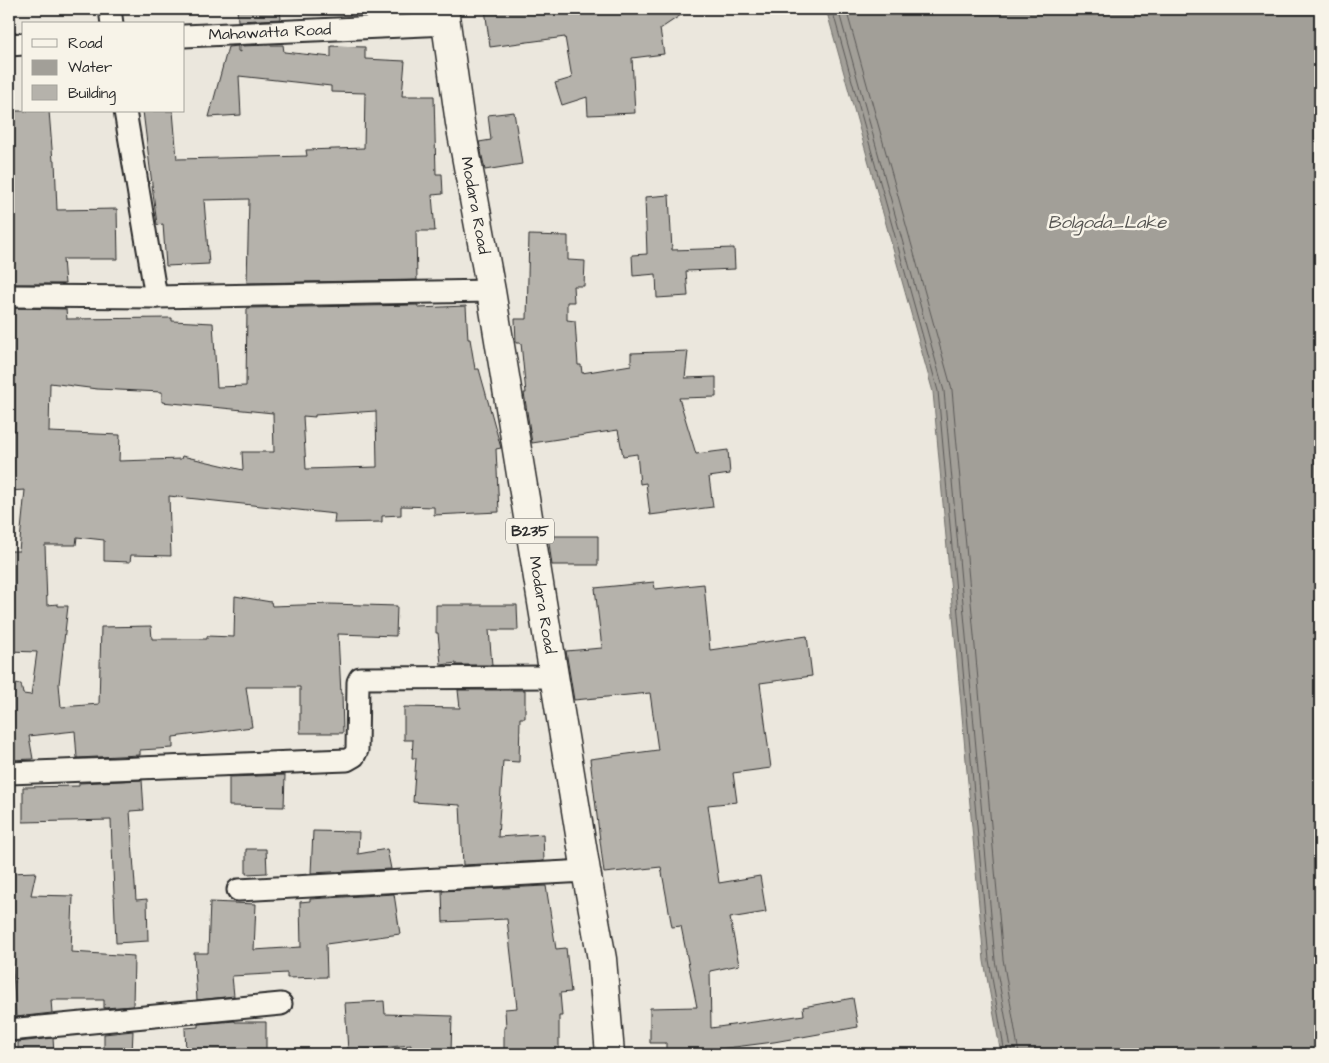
<svg xmlns="http://www.w3.org/2000/svg" width="1329" height="1063" font-family="'Architects Daughter',sans-serif">
<style>
.water{fill:#a29f98;stroke:#72716c}
.lines{fill:none;stroke-linecap:round;stroke-linejoin:round}
.shore{stroke:#5b5957;stroke-width:1}
.building{fill:#b5b2ab;stroke:#2b2b2b;fill-rule:evenodd}
.minor-casing{stroke:#2b2b2b;stroke-width:25}
.primary-casing{stroke:#2b2b2b;stroke-width:31}
.minor{stroke:#f7f3e8;stroke-width:21}
.primary{stroke:#f7f3e8;stroke-width:28}
.labels{text-anchor:middle;dominant-baseline:central;stroke-width:5;stroke-linejoin:round;paint-order:stroke}
.shield{fill:#f7f3e8;stroke:#686764;stroke-width:1}
.shield-label{font-size:15px;font-weight:bold;fill:#2b2b2b}
.street-label{font-size:16px;fill:#2b2b2b;stroke:#f7f3e8}
.water-label{font-size:18px;font-style:italic;fill:#555451;stroke:#f7f3e8}
</style>
<rect width="100%" height="100%" fill="#ebe7dd"/>
<filter id="ink" filterUnits="userSpaceOnUse"><feTurbulence type="fractalNoise" baseFrequency=".02" numOctaves="2"/><feDisplacementMap in="SourceGraphic" scale="10" xChannelSelector="R" yChannelSelector="G"/><feConvolveMatrix kernelMatrix="1 2 1 2 8 2 1 2 1" color-interpolation-filters="sRGB"/></filter>
<g filter="url(#ink)">
<path class="water" d="M 826,9 L 1320,9 L 1320,1054 L 1001,1054 L 984,961 L 933,392 Z"/>
<g class="lines">
<path class="shore" d="M 832,9 L 938,391 L 989,960 L 1005,1054
M 838,9 L 944,391 L 995,960 L 1012,1054
M 846,9 L 952,390 L 1003,959 L 1019,1054"/>
</g>
<path class="building" d="M 237,9 L 280,9 L 281,19 L 238,21 Z
M 485,9 L 690,9 L 660,29 L 664,54 L 632,58 L 635,113 L 588,115 L 587,97 L 562,105 L 555,83 L 572,78 L 565,37 L 490,47 Z
M 270,45 L 283,45 L 284,52 L 331,57 L 331,46 L 365,47 L 365,59 L 405,61 L 402,96 L 434,96 L 436,174 L 442,174 L 443,194 L 432,195 L 435,231 L 416,231 L 417,280 L 247,283 L 249,199 L 204,200 L 209,264 L 166,266 L 163,224 L 157,225 L 143,111 L 173,111 L 177,159 L 307,156 L 306,150 L 364,148 L 365,93 L 331,92 L 331,86 L 239,76 L 241,115 L 209,117 L 228,47 L 238,46 L 238,51 L 240,52 L 240,46 Z
M 9,111 L 49,111 L 53,161 L 55,161 L 57,210 L 117,209 L 118,259 L 63,259 L 65,284 L 9,284 Z
M 514,112 L 522,164 L 485,170 L 479,142 L 491,140 L 488,115 Z
M 669,195 L 672,250 L 734,248 L 735,269 L 686,271 L 688,296 L 657,298 L 656,274 L 633,276 L 632,255 L 647,254 L 645,197 Z
M 529,235 L 568,236 L 568,260 L 585,261 L 584,286 L 573,286 L 574,302 L 567,302 L 567,320 L 575,321 L 578,365 L 581,365 L 582,373 L 631,365 L 631,353 L 688,351 L 685,378 L 716,377 L 716,397 L 679,398 L 696,454 L 728,450 L 730,474 L 709,477 L 713,507 L 650,515 L 646,483 L 640,484 L 637,454 L 623,456 L 618,430 L 532,443 L 524,393 L 526,393 L 521,343 L 516,343 L 515,319 L 527,319 Z
M 418,305 L 418,308 L 466,306 L 468,339 L 470,339 L 475,369 L 479,369 L 501,448 L 496,449 L 499,512 L 434,515 L 434,507 L 401,506 L 401,515 L 382,516 L 382,522 L 334,523 L 335,514 L 169,496 L 171,556 L 131,555 L 130,562 L 104,561 L 104,540 L 77,537 L 76,545 L 45,545 L 47,605 L 58,604 L 58,606 L 68,606 L 59,684 L 61,707 L 99,704 L 101,627 L 151,626 L 152,639 L 207,639 L 207,636 L 234,637 L 235,596 L 271,602 L 272,606 L 330,604 L 397,606 L 396,636 L 338,634 L 341,694 L 342,694 L 343,733 L 300,733 L 300,687 L 246,687 L 252,727 L 173,737 L 173,748 L 140,750 L 140,755 L 77,758 L 75,731 L 29,736 L 33,759 L 9,760 L 9,685 L 21,684 L 23,694 L 31,695 L 37,652 L 9,651 L 9,551 L 19,551 L 25,490 L 9,491 L 10,431 L 15,431 L 15,385 L 9,385 L 9,308 L 66,309 L 67,319 L 172,318 L 172,321 L 213,323 L 217,387 L 246,386 L 247,308 ZM 50,383 L 97,389 L 162,392 L 162,402 L 273,413 L 274,452 L 242,452 L 243,470 L 182,456 L 181,459 L 119,461 L 120,435 L 49,432 ZM 376,411 L 377,467 L 306,469 L 303,416 L 315,417 L 315,415 Z
M 548,536 L 598,536 L 598,565 L 552,565 Z
M 654,582 L 655,589 L 704,584 L 710,650 L 807,636 L 812,676 L 760,683 L 771,768 L 733,773 L 737,802 L 708,805 L 719,883 L 760,876 L 766,912 L 730,918 L 739,965 L 710,971 L 711,1028 L 804,1015 L 803,1007 L 853,998 L 858,1027 L 774,1042 L 711,1050 L 711,1054 L 666,1054 L 666,1043 L 650,1043 L 650,1008 L 697,1007 L 681,926 L 672,927 L 661,867 L 604,873 L 590,759 L 658,750 L 650,693 L 574,700 L 566,651 L 602,648 L 595,588 Z
M 436,605 L 517,605 L 518,630 L 489,630 L 492,665 L 456,665 L 456,663 L 441,665 L 438,633 L 436,633 Z
M 458,690 L 525,690 L 525,718 L 520,718 L 519,762 L 503,761 L 498,837 L 543,834 L 544,861 L 463,865 L 460,805 L 413,802 L 416,758 L 412,758 L 413,740 L 404,740 L 404,707 L 460,708 Z
M 285,775 L 284,807 L 229,806 L 229,777 Z
M 142,780 L 144,810 L 130,811 L 136,900 L 147,899 L 148,941 L 116,943 L 111,820 L 23,822 L 23,787 L 79,786 L 79,783 Z
M 313,831 L 359,832 L 358,854 L 387,849 L 391,869 L 311,873 Z
M 246,849 L 266,849 L 267,873 L 246,874 Z
M 36,872 L 31,895 L 73,896 L 71,952 L 134,956 L 133,1006 L 104,1008 L 104,1000 L 51,1000 L 52,1013 L 16,1017 L 12,953 L 9,952 L 9,873 Z
M 546,886 L 556,949 L 566,948 L 571,992 L 560,993 L 562,1016 L 559,1016 L 559,1052 L 504,1053 L 504,1028 L 506,1028 L 505,1009 L 517,1008 L 507,919 L 443,922 L 442,891 Z
M 394,894 L 400,934 L 326,944 L 327,977 L 287,978 L 287,973 L 232,976 L 234,996 L 197,1000 L 194,953 L 208,953 L 210,902 L 256,904 L 254,950 L 301,947 L 300,902 L 310,901 L 310,899 Z
M 384,1001 L 385,1014 L 452,1016 L 451,1053 L 410,1052 L 411,1045 L 348,1051 L 345,1003 Z
M 235,1021 L 235,1022 L 266,1022 L 266,1054 L 186,1054 L 185,1028 L 198,1027 L 198,1024 Z
M 133,1031 L 132,1054 L 104,1054 L 104,1034 Z
M 53,1038 L 54,1054 L 18,1054 L 18,1042 Z"/>
<g class="lines">
<g class="minor-casing">
<g id="minor">
<path d="M 110,9 L 112,24"/>
<path id="s1" d="M 184,36 L 447,24"/>
<path d="M 9,45 L 24,44"/>
<path d="M 125,111 L 156,297"/>
<path d="M 9,296 L 156,297 L 491,291"/>
<path d="M 9,773 L 347,760 L 354,756 L 357,750 L 358,682 L 360,678 L 554,677"/>
<path d="M 238,890 L 586,871"/>
<path d="M 9,1030 L 281,1004"/>
</g>
</g>
<g class="primary-casing">
<g id="primary">
<path id="s2" d="M 444,9 L 460,123 L 491,291 L 586,871 L 602,959 L 610,1054"/>
</g>
</g>
<use href="#minor" class="minor"/>
<use href="#primary" class="primary"/>
</g>
</g>
<g class="labels">
<rect class="shield" x="506" y="518.5" width="48" height="25" rx="4"/>
<g class="shield-label">
<text x="530" y="531">B235</text>
</g>
<g class="street-label">
<text stroke="none"><textPath href="#s1" startOffset="86">Mahawatta Road</textPath></text>
<text stroke="none"><textPath href="#s2" startOffset="199">Modara Road</textPath></text>
<text stroke="none"><textPath href="#s2" startOffset="604">Modara Road</textPath></text>
</g>
<g class="water-label">
<text x="1107" y="222">Bolgoda_Lake</text>
</g>
</g>
<rect width="1329" height="1063" fill="none" stroke="#f7f3e8" stroke-width="30"/>
<rect x="15" y="15" width="1299" height="1033" fill="none" stroke="#2b2b2b" stroke-width="2" filter="url(#ink)"/>
<rect x="22" y="22" width="162" height="90" fill="#f7f3e8" stroke="#a5a39c"/>
<rect x="32" y="39" width="25" height="8" fill="#f7f3e8" stroke="#a5a39c"/>
<text x="68" y="48" font-size="15" fill="#2b2b2b">Road</text>
<rect x="32" y="60" width="25" height="15" fill="#a29f98" stroke="#a5a39c"/>
<text x="68" y="72" font-size="15" fill="#2b2b2b">Water</text>
<rect x="32" y="85" width="25" height="15" fill="#b5b2ab" stroke="#a5a39c"/>
<text x="68" y="98" font-size="15" fill="#2b2b2b">Building</text>
</svg>
